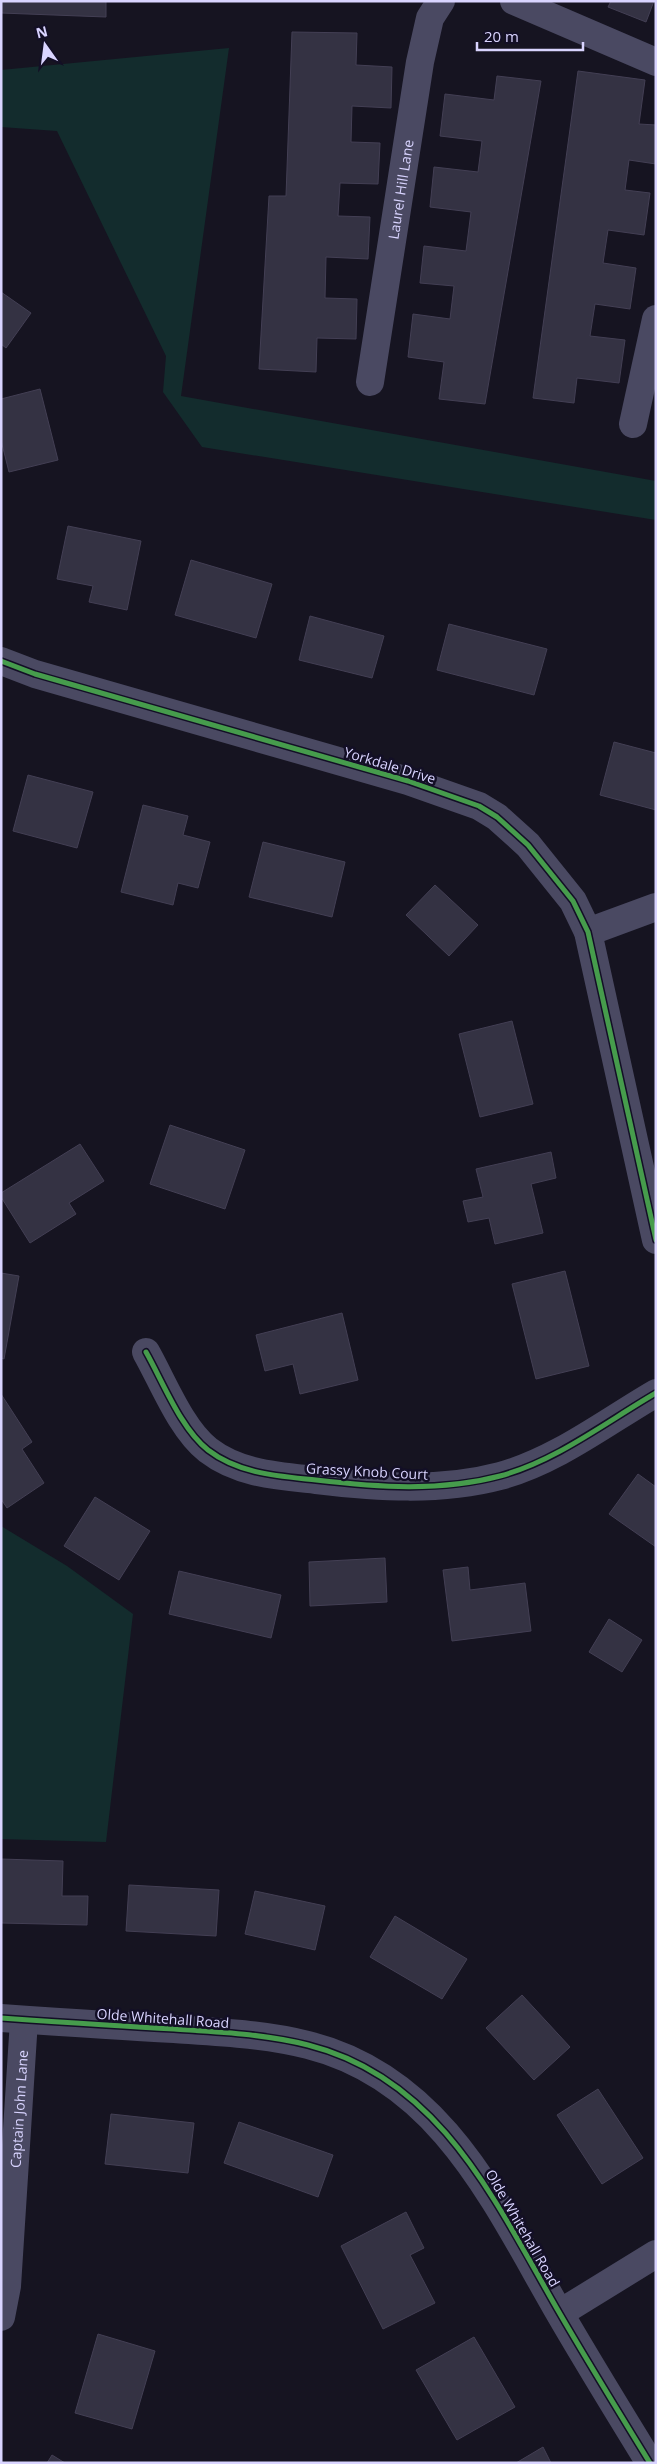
<svg xmlns="http://www.w3.org/2000/svg" width="657" height="2464" font-family="'Open Sans',sans-serif">
<style>
.green{fill:#132c2d}
.building{fill:#343243;stroke:#433f54}
.lines{fill:none;stroke-linecap:round;stroke-linejoin:round}
.minor{stroke:#4a4962;stroke-width:28}
.cycleway-casing{stroke:#130f26;stroke-width:8}
.cycleway{stroke:#469c4c;stroke-width:5}
.labels{text-anchor:middle;dominant-baseline:central;stroke-width:5;stroke-linejoin:round;paint-order:stroke}
.street-label{font-size:14px;fill:#d9d4ff;stroke:#130f26}
</style>
<rect width="100%" height="100%" fill="#161421"/>
<path class="green" d="M 229,48 L 181,396 L 656,481 L 656,520 L 202,447 L 163,392 L 166,356 L 57,131 L 1,127 L 1,70 Z
M 1,1526 L 67,1566 L 133,1614 L 106,1842 L 1,1839 Z"/>
<path class="building" d="M 1,1 L 106,1 L 106,17 L 1,13 Z
M 611,1 L 654,1 L 646,22 L 608,7 Z
M 292,32 L 357,33 L 356,65 L 392,67 L 391,108 L 352,106 L 351,142 L 380,143 L 378,184 L 340,183 L 338,216 L 370,217 L 368,259 L 326,257 L 325,298 L 357,299 L 356,339 L 317,338 L 316,372 L 259,369 L 269,196 L 286,196 Z
M 578,71 L 645,80 L 639,124 L 656,125 L 656,164 L 629,160 L 625,190 L 650,193 L 644,235 L 608,230 L 603,263 L 636,268 L 630,309 L 595,304 L 590,336 L 625,340 L 619,383 L 577,378 L 574,403 L 533,398 Z
M 497,76 L 541,81 L 485,404 L 439,399 L 444,362 L 408,357 L 413,314 L 450,319 L 454,286 L 420,283 L 424,246 L 466,251 L 471,212 L 430,207 L 434,167 L 478,172 L 482,141 L 440,136 L 445,94 L 494,100 Z
M 1,292 L 31,313 L 6,348 L 1,344 Z
M 40,389 L 58,460 L 9,472 L 1,440 L 1,399 Z
M 68,526 L 141,541 L 127,610 L 89,602 L 93,586 L 57,579 Z
M 191,560 L 272,584 L 256,638 L 175,615 Z
M 310,616 L 384,636 L 372,678 L 299,660 Z
M 449,624 L 547,649 L 534,695 L 437,670 Z
M 614,742 L 656,753 L 656,810 L 600,795 Z
M 28,775 L 93,792 L 77,848 L 13,831 Z
M 143,805 L 188,816 L 183,835 L 210,842 L 198,888 L 178,883 L 173,905 L 121,892 Z
M 263,842 L 345,862 L 332,917 L 249,897 Z
M 435,885 L 478,925 L 449,956 L 406,915 Z
M 512,1021 L 533,1104 L 480,1117 L 459,1034 Z
M 170,1125 L 245,1150 L 225,1209 L 150,1184 Z
M 80,1144 L 104,1181 L 69,1203 L 76,1214 L 30,1243 L 1,1197 L 1,1193 Z
M 551,1152 L 556,1178 L 531,1184 L 543,1233 L 495,1244 L 489,1218 L 468,1222 L 463,1201 L 483,1197 L 476,1169 Z
M 565,1271 L 589,1366 L 536,1379 L 512,1284 Z
M 1,1273 L 19,1276 L 4,1359 L 1,1358 Z
M 342,1313 L 358,1380 L 300,1394 L 293,1364 L 265,1371 L 256,1335 Z
M 1,1394 L 32,1442 L 22,1449 L 44,1483 L 7,1508 L 1,1499 Z
M 638,1474 L 656,1487 L 656,1547 L 609,1514 Z
M 95,1497 L 150,1531 L 119,1580 L 64,1546 Z
M 385,1558 L 387,1602 L 310,1606 L 309,1562 Z
M 468,1567 L 470,1590 L 525,1583 L 531,1631 L 452,1641 L 443,1570 Z
M 179,1571 L 281,1595 L 271,1638 L 169,1614 Z
M 609,1619 L 642,1640 L 622,1672 L 589,1652 Z
M 1,1859 L 63,1861 L 62,1896 L 88,1896 L 87,1925 L 1,1923 Z
M 129,1885 L 219,1890 L 216,1936 L 126,1931 Z
M 255,1891 L 325,1906 L 315,1950 L 245,1934 Z
M 395,1916 L 467,1959 L 442,1999 L 370,1957 Z
M 522,1995 L 570,2047 L 534,2080 L 486,2028 Z
M 598,2089 L 643,2158 L 602,2184 L 557,2115 Z
M 111,2114 L 194,2123 L 188,2173 L 105,2164 Z
M 239,2122 L 333,2155 L 318,2197 L 224,2163 Z
M 406,2212 L 424,2248 L 410,2255 L 435,2303 L 383,2329 L 341,2246 Z
M 98,2334 L 155,2351 L 132,2429 L 75,2413 Z
M 474,2337 L 515,2407 L 457,2440 L 416,2370 Z
M 543,2447 L 551,2463 L 516,2463 Z
M 52,2455 L 65,2463 L 47,2463 Z"/>
<g class="lines">
<g class="minor">
<path d="M 514,1 L 656,62"/>
<path id="s1" d="M 370,382 L 420,62 L 430,18 L 441,1"/>
<path d="M 633,424 L 656,319"/>
<path d="M 1,661 L 35,674 L 408,781 L 479,806 L 497,817 L 528,845 L 573,901 L 588,932 L 656,1240"/>
<path d="M 588,932 L 656,907"/>
<path d="M 146,1352 C 163,1382 181,1429 208,1450 C 239,1474 279,1476 316,1480 C 376,1487 440,1492 500,1476 C 556,1461 606,1422 656,1393"/>
<path d="M 1,2018 C 59,2022 117,2026 174,2029 C 218,2032 265,2034 308,2045 C 439,2078 494,2199 556,2307 C 586,2359 618,2411 650,2463"/>
<path d="M 560,2313 L 656,2254"/>
<path id="s2" d="M 1,2317 L 7,2286 L 24,2020"/>
</g>
<g class="cycleway-casing">
<path id="cycleway" d="M 1,661 L 35,674 L 408,781 L 479,806 L 497,817 L 528,845 L 573,901 L 588,932 L 656,1240
M 146,1352 C 163,1382 181,1429 208,1450 C 239,1474 279,1476 316,1480 C 376,1487 440,1492 500,1476 C 556,1461 606,1422 656,1393
M 1,2018 C 59,2022 117,2026 174,2029 C 218,2032 265,2034 308,2045 C 439,2078 494,2199 556,2307 C 586,2359 618,2411 650,2463"/>
</g>
<use href="#cycleway" class="cycleway"/>
</g>
<g class="labels">
<g class="street-label">
<text stroke="none"><textPath href="#s1" startOffset="195">Laurel Hill Lane</textPath></text>
<text transform="translate(390 765) rotate(17)">Yorkdale Drive</text>
<text transform="translate(367 1471) rotate(3)">Grassy Knob Court</text>
<text transform="translate(163 2018) rotate(4)">Olde Whitehall Road</text>
<text stroke="none"><textPath href="#s2" startOffset="209">Captain John Lane</textPath></text>
<text transform="translate(523 2228) rotate(60)">Olde Whitehall Road</text>
</g>
</g>
<rect width="657" height="2464" fill="none" stroke="#d9d4ff" stroke-width="5"/>
<g transform="translate(45 45) rotate(346)" stroke="#130f26" stroke-width="4" paint-order="stroke">
<path d="M0-4L9 19L0 12L-9 19Z" fill="#d9d4ff"/>
<text y="-8" font-size="14" font-weight="bold" text-anchor="middle" fill="#d9d4ff">N</text>
</g>
<path d="M477 42v8h106v-8" fill="none" stroke="#d9d4ff" stroke-width="2.5"/>
<text x="484" y="42" font-size="15" fill="#d9d4ff" stroke="#130f26" stroke-width="4" paint-order="stroke">20 m</text>
</svg>
